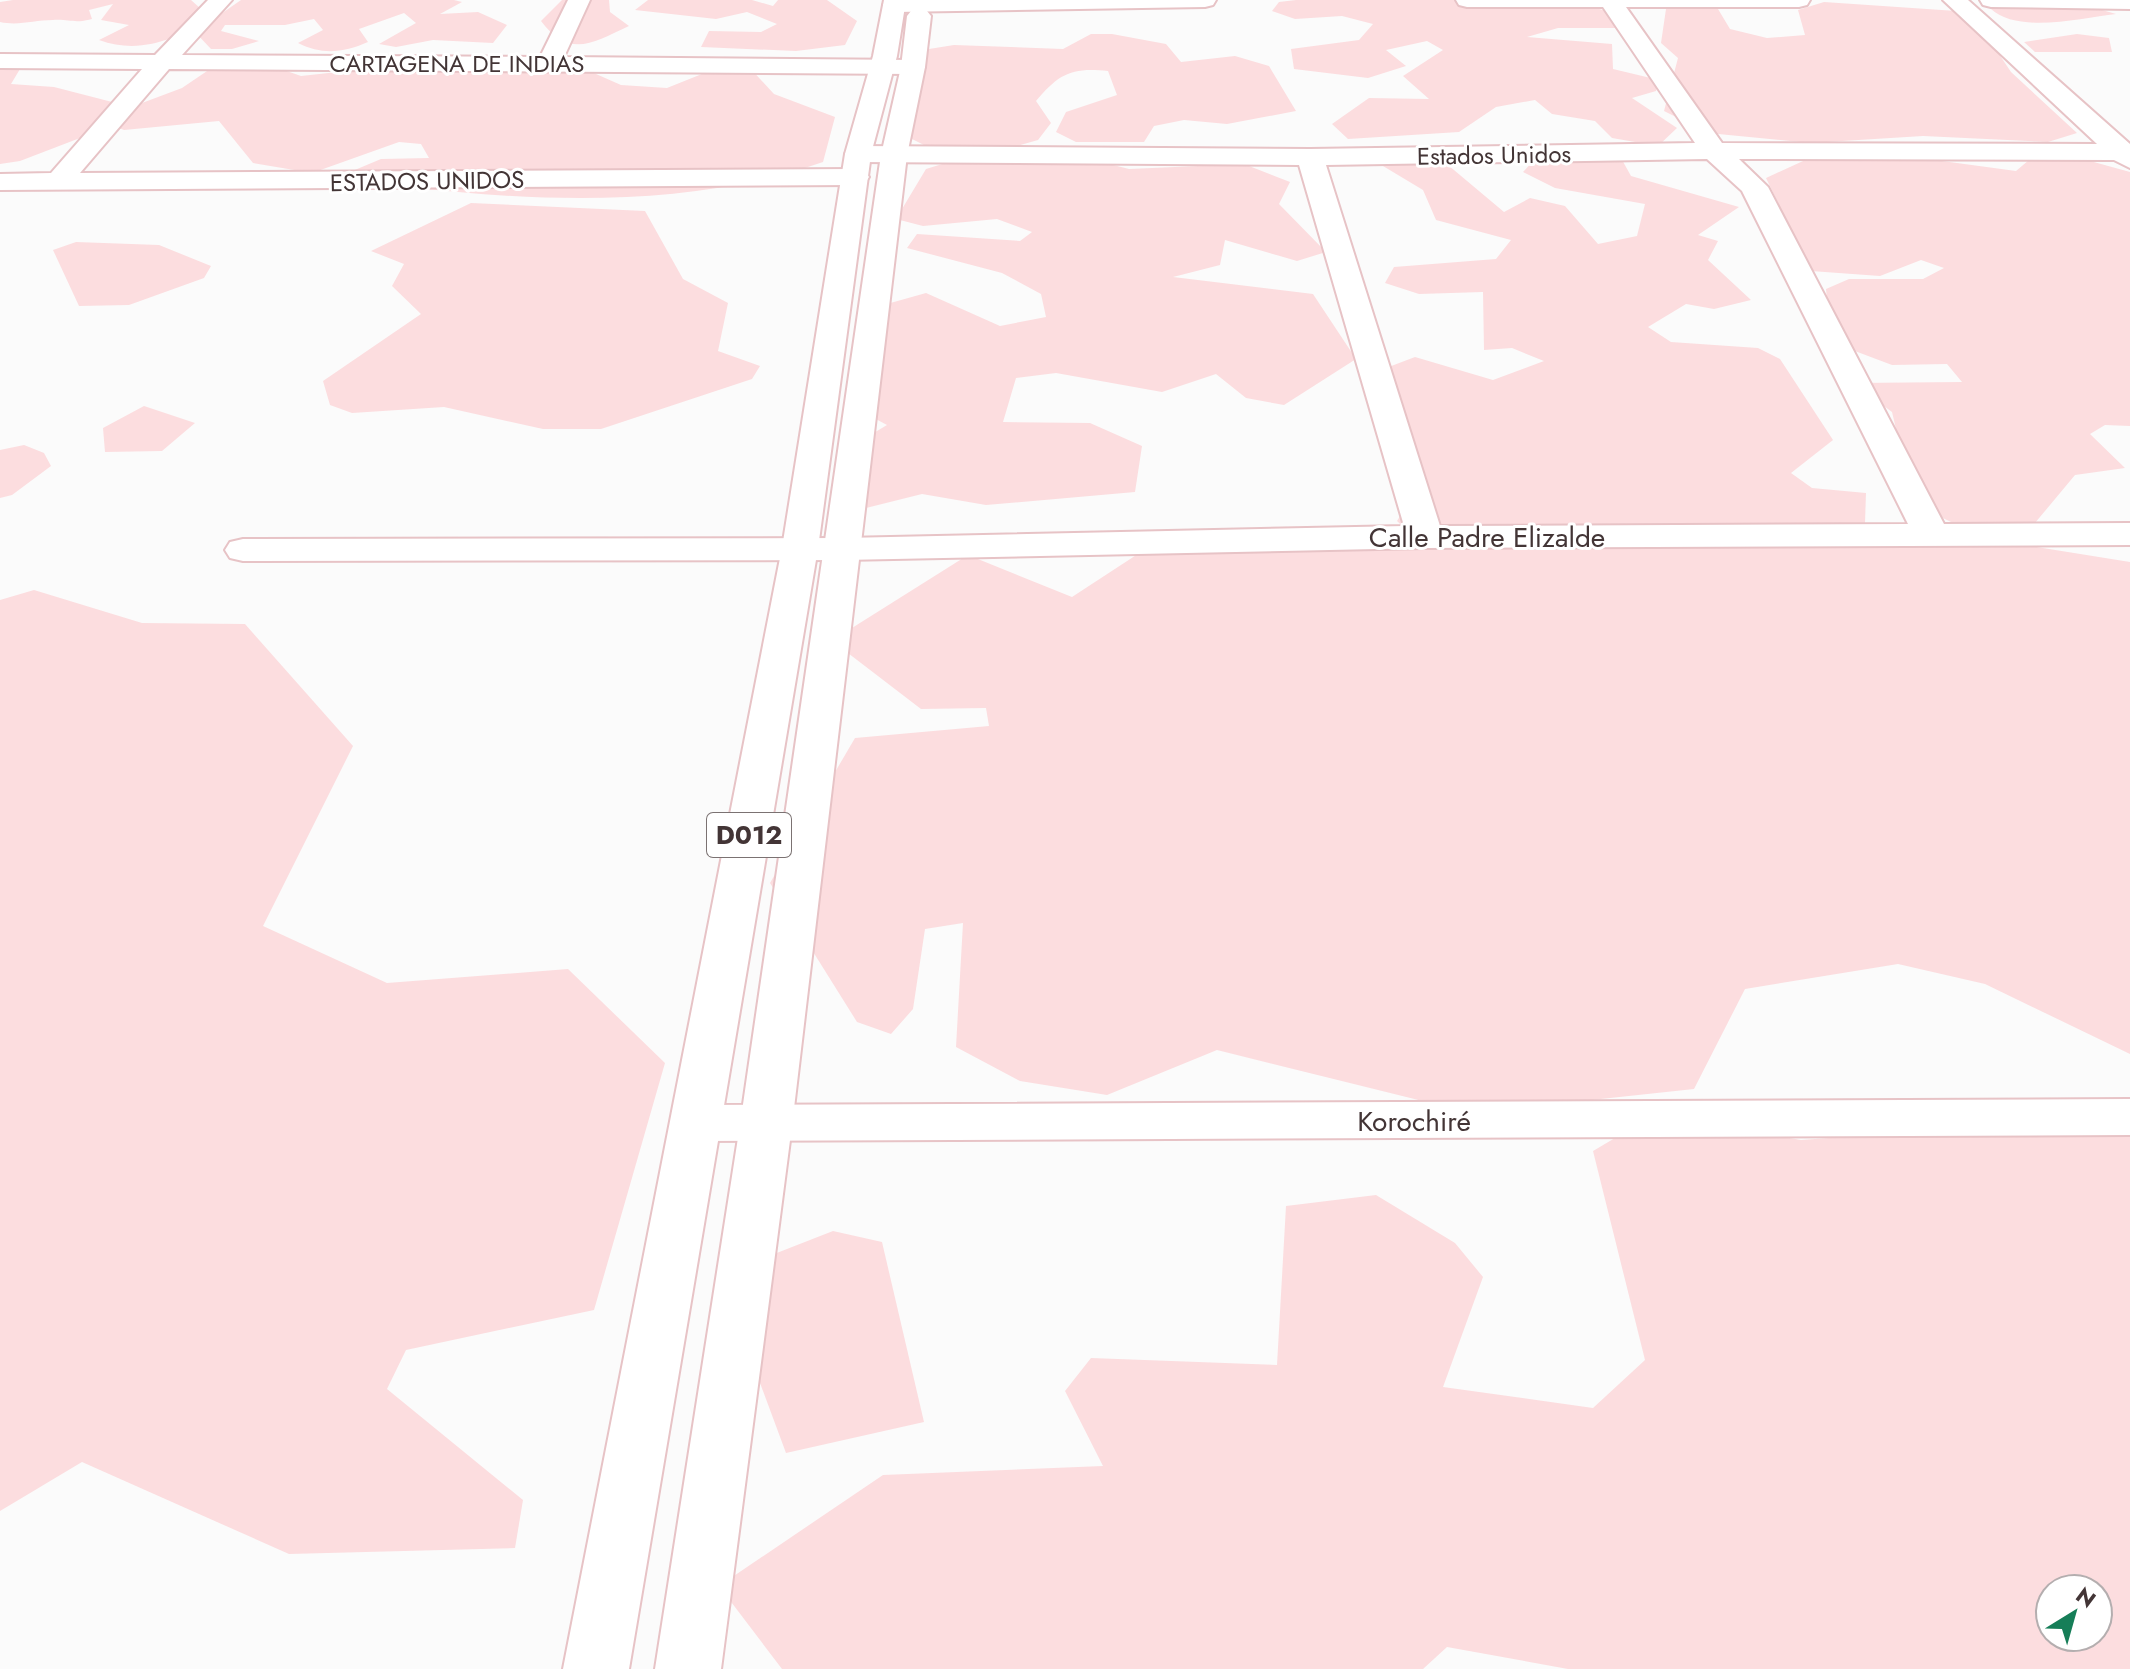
<svg xmlns="http://www.w3.org/2000/svg" width="2130" height="1669" font-family="Jost,sans-serif">
<style>
.green{fill:#fcdddf;fill-rule:evenodd}
.lines{fill:none;stroke-linecap:round;stroke-linejoin:round}
.minor-casing{stroke:#e7c3c6;stroke-width:4}
.major-casing{stroke:#e7c3c6;stroke-width:4}
.minor{fill:#fff;fill-rule:evenodd}
.major{fill:#fff;fill-rule:evenodd}
.labels{text-anchor:middle;dominant-baseline:central;stroke-width:6;stroke-linejoin:round;paint-order:stroke}
.far-street-label{font-size:24px;fill:#433536;stroke:#fff}
.shield{fill:#fff;stroke:#7b7272;stroke-width:2}
.shield-label{font-size:26px;font-weight:bold;fill:#433536}
.street-label{font-size:28px;fill:#433536;stroke:#fff}
</style>
<rect width="100%" height="100%" fill="#fbfbfb"/>
<path class="green" d="M 13,0 L 191,0 L 211,18 C 176,39 140,55 99,40 L 129,25 L 101,20 L 113,4 L 89,10 L 92,19 C 74,24 70,19 53,20 C 34,20 19,26 0,22 L 0,2 Z
M 241,0 L 454,0 L 462,2 L 440,14 L 478,12 L 507,25 L 493,43 L 433,40 L 396,47 L 379,44 L 416,23 L 404,13 L 359,29 L 368,42 C 343,53 322,55 298,43 L 323,30 L 314,19 L 285,25 L 225,25 L 221,31 L 259,41 L 232,49 L 211,49 L 195,32 Z
M 562,0 L 609,0 L 610,12 L 629,26 C 592,43 570,59 541,21 Z
M 648,0 L 752,0 L 773,6 L 778,0 L 827,0 L 857,21 L 845,45 L 796,51 L 701,47 L 709,31 L 761,32 L 777,24 L 747,12 L 716,19 L 635,10 Z
M 1296,0 L 1500,0 L 1585,5 L 1628,17 L 1628,28 L 1558,28 L 1527,37 L 1612,44 L 1613,69 L 1659,80 L 1656,91 L 1632,98 L 1677,128 L 1658,146 L 1612,138 L 1595,121 L 1552,114 L 1535,100 L 1496,107 L 1459,132 L 1348,139 L 1332,124 L 1369,98 L 1429,99 L 1403,76 L 1443,50 L 1427,41 L 1386,50 L 1406,66 L 1368,78 L 1294,69 L 1291,49 L 1359,40 L 1373,24 L 1342,16 L 1295,19 L 1272,11 L 1279,2 Z
M 1824,2 L 1971,12 L 2011,72 L 2077,133 L 2048,142 L 1923,136 L 1810,143 L 1708,133 L 1664,111 L 1678,58 L 1661,43 L 1666,9 L 1678,5 L 1718,9 L 1730,29 L 1767,38 L 1805,35 L 1798,10 Z
M 2011,4 L 2088,6 L 2116,14 C 2082,18 2018,34 1991,9 Z
M 1091,34 L 1112,34 L 1166,44 L 1181,62 L 1235,56 L 1269,66 L 1296,111 L 1227,124 L 1184,120 L 1154,126 L 1144,142 L 1076,142 L 1056,132 L 1066,112 L 1117,95 L 1108,71 C 1071,67 1059,74 1036,101 L 1051,123 L 1038,140 L 1010,148 L 926,146 L 906,136 L 904,53 L 954,45 L 1063,49 Z
M 2077,34 L 2109,38 L 2112,52 L 2035,52 L 2024,42 Z
M 421,54 L 571,63 L 621,85 L 667,88 L 707,72 L 749,67 L 774,94 L 835,117 L 823,162 C 708,202 578,203 458,192 C 419,188 387,188 350,172 L 381,159 L 429,158 L 421,144 L 399,142 L 312,173 L 253,163 L 219,121 L 124,130 L 111,125 L 126,109 L 182,88 L 213,67 L 261,62 L 301,76 L 365,69 Z
M 0,66 L 20,69 L 11,84 L 54,87 L 116,103 L 80,138 L 20,161 L 0,164 Z
M 2036,154 L 2072,156 L 2130,172 L 2130,426 L 2105,425 L 2090,434 L 2125,468 L 2075,475 L 2025,535 L 1982,537 L 1914,504 L 1892,412 L 1853,383 L 1962,382 L 1947,364 L 1892,365 L 1831,342 L 1826,289 L 1849,279 L 1923,279 L 1944,268 L 1921,260 L 1880,276 L 1811,271 L 1766,178 L 1814,156 L 1920,158 L 2016,171 Z
M 1078,156 L 1129,169 L 1244,164 L 1290,182 L 1279,204 L 1326,252 L 1297,261 L 1225,240 L 1220,265 L 1173,277 L 1313,294 L 1356,359 L 1284,405 L 1246,398 L 1216,374 L 1162,392 L 1056,373 L 1016,378 L 1003,422 L 1090,423 L 1142,446 L 1135,492 L 986,505 L 922,494 L 866,508 L 835,485 L 847,449 L 887,425 L 857,409 L 869,309 L 926,293 L 1000,326 L 1046,317 L 1041,294 L 1002,273 L 907,248 L 917,234 L 1020,241 L 1032,232 L 997,219 L 923,226 L 896,219 L 926,169 L 965,157 Z
M 1621,158 L 1631,176 L 1739,207 L 1698,235 L 1718,241 L 1708,260 L 1751,300 L 1714,309 L 1686,304 L 1648,327 L 1671,342 L 1758,348 L 1780,359 L 1833,440 L 1791,473 L 1812,488 L 1866,493 L 1865,523 L 1739,544 L 2018,544 L 2130,562 L 2130,1054 L 1985,984 L 1898,964 L 1745,989 L 1694,1089 L 1471,1113 L 1217,1050 L 1107,1095 L 1020,1081 L 956,1047 L 963,923 L 925,929 L 913,1009 L 891,1034 L 857,1022 L 770,883 L 855,738 L 989,726 L 986,708 L 921,709 L 844,650 L 844,633 L 968,555 L 1072,597 L 1147,548 L 1422,545 L 1397,521 L 1414,493 L 1386,368 L 1415,357 L 1493,380 L 1544,361 L 1512,348 L 1484,350 L 1483,292 L 1419,294 L 1385,283 L 1394,267 L 1496,259 L 1511,240 L 1436,220 L 1423,190 L 1378,163 L 1448,165 L 1504,212 L 1530,198 L 1565,206 L 1598,244 L 1637,236 L 1645,204 L 1555,188 L 1523,172 L 1534,160 Z
M 471,203 L 645,211 L 683,279 L 728,303 L 718,351 L 760,366 L 752,379 L 601,429 L 543,429 L 444,407 L 352,413 L 330,405 L 323,381 L 421,314 L 392,286 L 404,264 L 371,251 Z
M 76,242 L 159,245 L 211,266 L 204,278 L 129,305 L 79,306 L 53,250 Z
M 144,406 L 195,423 L 162,451 L 105,452 L 103,428 Z
M 24,445 L 44,453 L 51,466 L 12,495 L 0,498 L 0,450 Z
M 34,590 L 142,623 L 245,624 L 353,746 L 263,926 L 387,983 L 568,969 L 665,1063 L 594,1310 L 406,1350 L 387,1389 L 523,1500 L 515,1548 L 289,1554 L 82,1462 L 0,1511 L 0,600 Z
M 1654,1115 L 1801,1140 L 2109,1118 L 2130,1120 L 2130,1669 L 1568,1669 L 1447,1647 L 1423,1669 L 782,1669 L 719,1586 L 883,1475 L 1103,1466 L 1065,1391 L 1091,1358 L 1277,1365 L 1286,1206 L 1376,1195 L 1455,1243 L 1483,1277 L 1443,1387 L 1593,1408 L 1645,1360 L 1593,1151 ZM 2050,1589 L 2098,1589 L 2098,1637 L 2050,1637 Z
M 833,1231 L 882,1242 L 924,1422 L 786,1453 L 720,1275 Z"/>
<g class="lines">
<g class="minor-casing">
<path id="minor" d="M 208,0 L 232,0 L 182,55 L 540,57 L 568,0 L 590,0 L 564,57 L 913,60 L 922,62 L 925,67 L 922,72 L 913,74 L 169,69 L 80,173 L 855,169 L 865,171 L 869,177 L 865,183 L 855,185 L 0,190 L 0,174 L 51,173 L 142,69 L 0,68 L 0,54 L 155,55 Z
M 887,0 L 1216,0 L 1213,5 L 1205,7 L 895,12 L 887,10 L 883,5 Z
M 1456,0 L 1810,0 L 1807,5 L 1799,7 L 1626,7 L 1722,143 L 2097,144 L 1943,0 L 1968,0 L 2130,144 L 2130,168 L 2114,160 L 1739,159 L 1768,187 L 1944,524 L 2130,523 L 2130,545 L 1425,548 L 844,560 L 243,561 L 230,558 L 225,550 L 230,542 L 243,539 L 844,538 L 1404,526 L 1299,165 L 858,162 L 849,160 L 845,154 L 849,148 L 858,146 L 1310,149 L 1695,143 L 1603,7 L 1467,7 L 1459,5 ZM 1707,159 L 1742,191 L 1908,524 L 1440,526 L 1326,165 Z
M 1980,0 L 2130,0 L 2130,9 L 1991,7 L 1983,5 Z
M 2130,1099 L 2130,1135 L 697,1141 L 679,1136 L 671,1123 L 679,1110 L 697,1105 Z"/>
</g>
<g class="major-casing">
<path id="major" d="M 884,0 L 906,0 L 897,56 L 871,154 L 818,548 L 629,1669 L 563,1669 L 782,548 L 845,154 L 873,56 Z
M 919,9 L 927,11 L 931,16 L 925,67 L 907,155 L 792,1125 L 721,1669 L 655,1669 L 740,1125 L 881,155 L 901,67 L 907,16 L 911,11 Z"/>
</g>
<use href="#minor" class="minor"/>
<use href="#major" class="major"/>
</g>
<g class="labels">
<g class="far-street-label">
<text x="457" y="63">CARTAGENA DE INDIAS</text>
<text transform="translate(1494 155) rotate(-1)">Estados Unidos</text>
<text transform="translate(427 181) rotate(-1)">ESTADOS UNIDOS</text>
</g>
<rect class="shield" x="707" y="813" width="84" height="44" rx="6"/>
<g class="shield-label">
<text x="749" y="835">D012</text>
</g>
<g class="street-label">
<text x="1487" y="537">Calle Padre Elizalde</text>
<text x="1414" y="1121">Korochiré</text>
</g>
</g>
<g transform="translate(2074 1613) rotate(37)"><circle r="38" fill="#ffffff" stroke="#b4aeaf" stroke-width="2"/>
<path d="M0-6L14 30L0 20L-14 30Z" fill="#167e58"/>
<text y="-12" font-size="22" font-weight="bold" text-anchor="middle" fill="#433536">N</text>
</g>
</svg>
